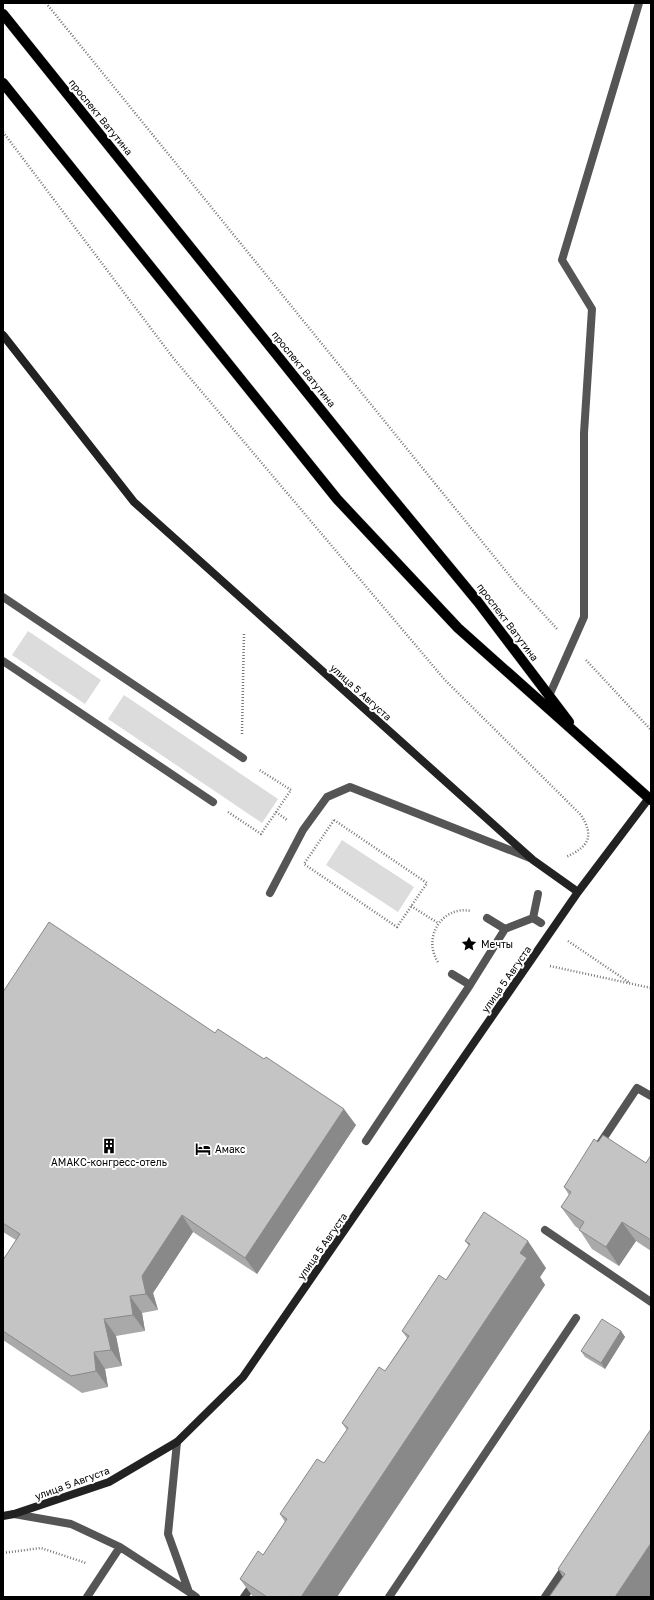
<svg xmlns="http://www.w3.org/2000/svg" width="654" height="1600" font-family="'Golos Text',sans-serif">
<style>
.green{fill:#dcdcdc}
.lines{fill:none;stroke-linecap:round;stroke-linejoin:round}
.primary-casing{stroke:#dbdbdb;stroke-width:11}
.path{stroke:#777;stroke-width:2.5;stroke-dasharray:1 2;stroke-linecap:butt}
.lane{stroke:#555;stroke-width:8}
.street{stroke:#555;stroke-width:8}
.secondary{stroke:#222;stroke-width:8}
.primary{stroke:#000;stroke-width:10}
.wall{fill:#a9a9a9}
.shaded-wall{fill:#898989}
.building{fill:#c4c4c4;stroke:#898989}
.labels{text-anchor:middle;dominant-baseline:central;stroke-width:4;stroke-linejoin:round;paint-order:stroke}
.street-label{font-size:10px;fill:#000;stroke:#fff}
.poi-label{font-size:10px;fill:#000;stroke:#fff;text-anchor:start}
</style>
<rect width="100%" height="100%" fill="#fff"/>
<path class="green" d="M 28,631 L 101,680 L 85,704 L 12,655 Z
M 124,695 L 278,799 L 262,823 L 108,719 Z
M 342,840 L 414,887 L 398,912 L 326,865 Z"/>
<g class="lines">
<g class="primary-casing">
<path id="primary" d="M 3,14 L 370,471 L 478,602 L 569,722
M 3,83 L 337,499 L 458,628 L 651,800"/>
</g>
<path class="path" d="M 46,3 L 518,586 L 558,630
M 3,132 L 174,359 L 445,680 L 581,815 C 595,837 588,847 566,857
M 586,660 L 651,730
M 242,734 L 244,632
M 228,812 L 261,834 L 291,790 L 258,769
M 276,812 L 287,820
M 334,820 L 427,883 L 397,927 L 304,864 Z
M 411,906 L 438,923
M 568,941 L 630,983
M 438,962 C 422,938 442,905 471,911
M 550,966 L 651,988
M 3,1553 L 41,1548 L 86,1563"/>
<path class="lane" d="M 549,696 L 584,617 L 584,433 L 592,309 L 562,260 L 639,3
M 270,893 L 303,830 L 327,797 L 350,787 L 530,858
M 599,1145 L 637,1088 L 651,1096
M 545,1230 L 651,1302
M 177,1442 L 168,1534 L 189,1592 L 196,1597
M 14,1514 L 71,1524 L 120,1547 L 189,1592
M 87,1597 L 120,1547
M 244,1597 L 254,1583
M 389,1597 L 576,1318
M 545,1597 L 566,1566"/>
<path class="street" d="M 3,597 L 243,758
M 3,661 L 213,802
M 487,918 L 505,929
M 533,918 L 541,923
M 452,974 L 470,985
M 366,1141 L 470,985 L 505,929 L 533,918 L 538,894"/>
<path class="secondary" d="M 3,335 L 134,502 L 533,860 L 578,892
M 3,1516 L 14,1514 L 109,1482 L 177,1442 L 243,1377 L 578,892 L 649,798"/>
<use href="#primary" class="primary"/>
</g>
<path class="wall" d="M 3,992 L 215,1033 L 356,1125 L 257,1274 L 193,1232 L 153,1293 L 158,1310 L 142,1313 L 145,1331 L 116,1336 L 122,1366 L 105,1369 L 108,1387 L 82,1393 L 3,1340 L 3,1260 L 16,1240 L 3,1232 Z
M 598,1142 L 646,1163 L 651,1155 L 651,1251 L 636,1241 L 619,1266 L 592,1249 L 579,1229 L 575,1226 L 561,1207 L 569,1195 L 564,1187 Z
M 465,1241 L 546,1268 L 540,1277 L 545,1285 L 337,1597 L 253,1597 L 240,1579 L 263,1555 L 285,1522 L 280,1514 L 324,1463 L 347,1430 L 342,1423 L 385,1371 L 407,1338 L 402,1331 L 446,1280 L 469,1246 Z
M 621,1331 L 625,1337 L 605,1369 L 585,1357 L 581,1351 Z
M 651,1429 L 563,1577 L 558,1569 Z"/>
<path class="shaded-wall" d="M 344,1109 L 356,1125 L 257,1274 L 245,1258 Z
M 182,1215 L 193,1232 L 153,1293 L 158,1310 L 146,1294 L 142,1276 Z
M 622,1222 L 636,1241 L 619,1266 L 606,1247 Z
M 528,1241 L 546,1268 L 540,1277 L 545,1285 L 337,1597 L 301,1597 L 520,1253 Z
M 130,1296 L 142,1313 L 145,1331 L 133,1315 Z
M 104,1319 L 116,1336 L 122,1366 L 111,1350 Z
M 621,1331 L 625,1337 L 605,1369 L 601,1363 Z
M 94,1352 L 105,1369 L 108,1387 L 96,1371 Z
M 651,1543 L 651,1597 L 615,1597 Z"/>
<path class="building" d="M 49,922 L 215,1033 L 218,1029 L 264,1059 L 266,1057 L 344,1109 L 245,1258 L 182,1215 L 142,1276 L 146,1294 L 130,1296 L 133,1315 L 104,1319 L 111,1350 L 94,1352 L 96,1371 L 71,1376 L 3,1331 L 3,1260 L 20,1234 L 3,1223 L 3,992 Z
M 603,1135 L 646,1163 L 651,1155 L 651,1240 L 622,1222 L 606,1247 L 579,1230 L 584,1222 L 561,1207 L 571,1192 L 564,1187 L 594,1139 L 598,1142 Z
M 484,1212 L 528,1241 L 520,1253 L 527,1258 L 301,1597 L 294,1597 L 292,1596 L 291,1597 L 267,1597 L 240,1579 L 258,1551 L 263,1555 L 287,1519 L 280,1514 L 317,1459 L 324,1463 L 348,1428 L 342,1423 L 379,1367 L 385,1371 L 409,1336 L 402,1331 L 439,1275 L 446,1280 L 470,1244 L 465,1241 Z
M 602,1319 L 621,1331 L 601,1363 L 581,1351 Z
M 651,1429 L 651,1543 L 615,1597 L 549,1597 L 565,1574 L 558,1569 Z"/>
<defs>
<g id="sight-bare" transform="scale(1.2)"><path d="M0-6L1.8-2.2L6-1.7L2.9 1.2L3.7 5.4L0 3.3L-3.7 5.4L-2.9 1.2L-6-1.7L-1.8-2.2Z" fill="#000" stroke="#fff" stroke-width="2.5" paint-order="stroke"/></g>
<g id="building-bare" transform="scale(1.2)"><path d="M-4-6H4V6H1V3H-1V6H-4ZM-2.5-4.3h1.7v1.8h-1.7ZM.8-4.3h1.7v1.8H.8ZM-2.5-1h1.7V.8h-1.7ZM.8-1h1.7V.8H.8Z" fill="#000" stroke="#fff" stroke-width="2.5" paint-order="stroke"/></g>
<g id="hotel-bare" transform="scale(1.2)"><path d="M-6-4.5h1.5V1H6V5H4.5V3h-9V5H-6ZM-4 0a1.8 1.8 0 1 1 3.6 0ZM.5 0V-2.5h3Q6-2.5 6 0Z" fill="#000" stroke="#fff" stroke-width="2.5" paint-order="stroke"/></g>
</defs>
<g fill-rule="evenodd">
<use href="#sight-bare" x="469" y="944"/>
<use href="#building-bare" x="109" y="1146"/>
<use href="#hotel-bare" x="203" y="1149"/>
</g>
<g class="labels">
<g class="street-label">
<text transform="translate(101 117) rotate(51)">проспект Ватутина</text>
<text transform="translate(304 369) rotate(51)">проспект Ватутина</text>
<text transform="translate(508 622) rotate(53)">проспект Ватутина</text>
<text transform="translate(361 692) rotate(42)">улица 5 Августа</text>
<text transform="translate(506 979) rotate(-55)">улица 5 Августа</text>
<text transform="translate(322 1246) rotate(-55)">улица 5 Августа</text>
<text transform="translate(72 1483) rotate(-20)">улица 5 Августа</text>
</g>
<g class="poi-label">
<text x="481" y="944">Мечты</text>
<text x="215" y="1149">Амакс</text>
<text x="109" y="1162" text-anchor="middle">АМАКС-конгресс-отель</text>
</g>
</g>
<rect width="654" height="1600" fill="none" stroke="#000000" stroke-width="8"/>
</svg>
